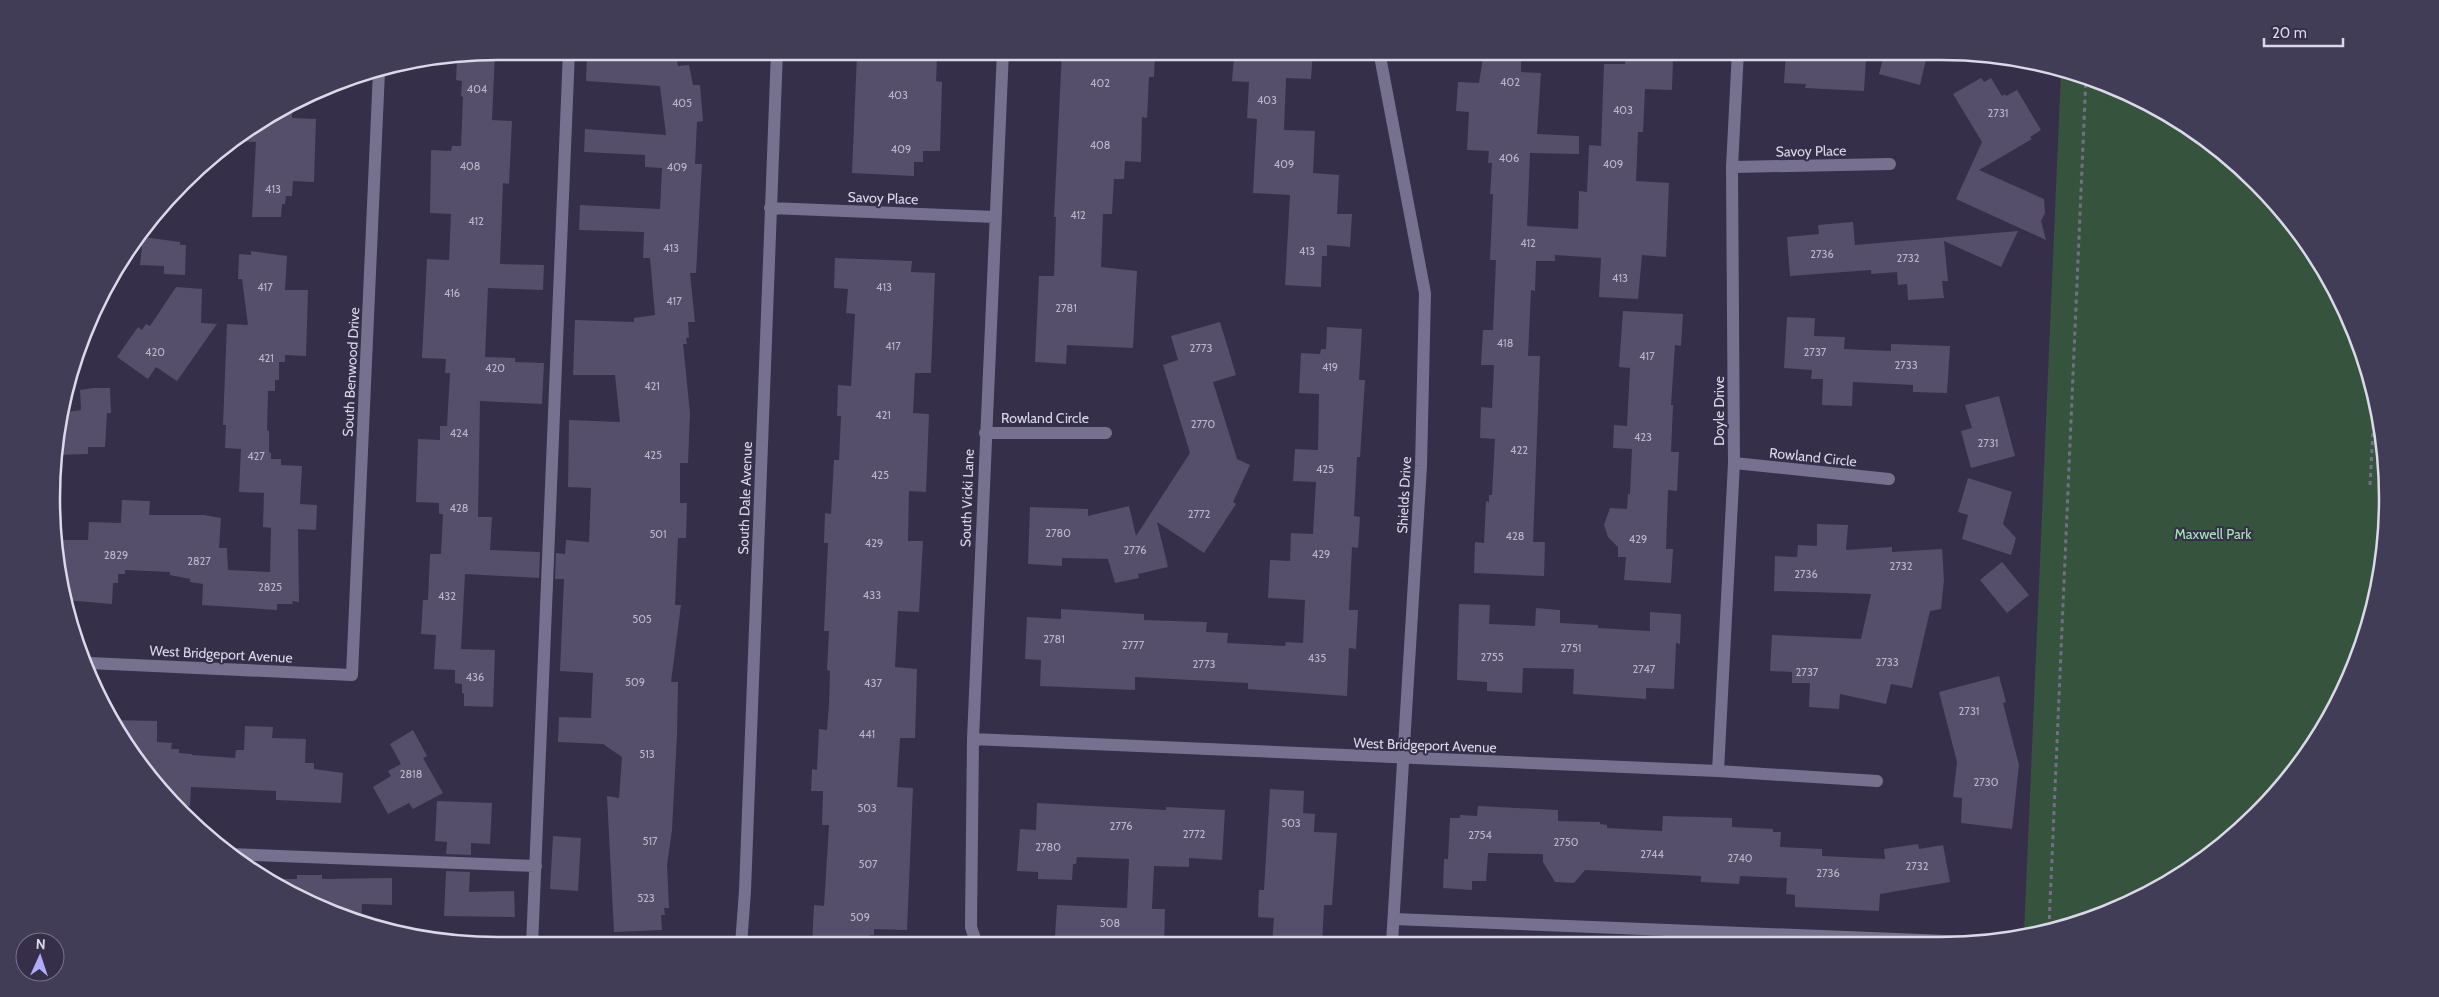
<svg xmlns="http://www.w3.org/2000/svg" width="2439" height="997" font-family="Cabin,sans-serif">
<style>
.green{fill:#36533e}
.building{fill:#554f6b}
.lines{fill:none;stroke-linecap:round;stroke-linejoin:round}
.path{stroke:#746f87;stroke-width:3;stroke-dasharray:4 4;stroke-linecap:butt}
.minor{stroke:#777190;stroke-width:12}
.labels{text-anchor:middle;dominant-baseline:central;stroke-width:4;stroke-linejoin:round;paint-order:stroke}
.number-label{font-size:11px;fill:#bab6ca}
.street-label{font-size:14px;fill:#dbd8e9;stroke:#352f4a}
.park-label{font-size:14px;fill:#a6e6b6;stroke:#352f4a}
.rim{fill:none;stroke:#dbd8e9;stroke-width:2.5}
</style>
<rect width="100%" height="100%" fill="#352f4a"/>
<path class="green" d="M 2061,71 L 2084,75 L 2164,111 L 2235,162 L 2295,226 L 2341,300 L 2372,382 L 2387,469 L 2384,557 L 2364,642 L 2313,747 L 2235,835 L 2138,900 L 2024,934 Z"/>
<path class="building" d="M 1062,51 L 1155,51 L 1154,77 L 1149,77 L 1147,118 L 1142,117 L 1141,162 L 1125,161 L 1124,179 L 1114,179 L 1112,214 L 1103,214 L 1101,267 L 1137,271 L 1133,348 L 1067,345 L 1066,364 L 1035,362 L 1039,276 L 1054,276 L 1056,217 L 1054,217 Z
M 1281,51 L 1313,51 L 1311,79 L 1286,78 L 1284,130 L 1315,131 L 1313,173 L 1339,175 L 1337,214 L 1352,214 L 1350,247 L 1327,245 L 1327,256 L 1322,256 L 1321,287 L 1285,285 L 1290,195 L 1253,193 L 1257,119 L 1247,118 L 1249,82 L 1232,81 L 1234,57 L 1250,58 L 1250,53 L 1280,54 Z
M 1484,51 L 1521,51 L 1521,72 L 1541,73 L 1537,134 L 1579,136 L 1579,154 L 1530,153 L 1527,226 L 1578,229 L 1579,191 L 1587,192 L 1589,145 L 1601,146 L 1604,64 L 1625,64 L 1625,56 L 1673,58 L 1672,90 L 1645,89 L 1643,132 L 1638,132 L 1636,181 L 1669,183 L 1666,257 L 1642,255 L 1638,299 L 1599,297 L 1601,258 L 1555,255 L 1555,261 L 1536,261 L 1535,291 L 1531,290 L 1528,356 L 1540,356 L 1533,542 L 1545,542 L 1544,576 L 1474,573 L 1475,542 L 1484,543 L 1486,501 L 1489,502 L 1489,495 L 1492,495 L 1495,439 L 1480,438 L 1481,407 L 1492,408 L 1494,365 L 1481,365 L 1483,330 L 1493,330 L 1496,260 L 1490,260 L 1493,194 L 1490,194 L 1492,163 L 1488,163 L 1489,151 L 1467,150 L 1469,112 L 1456,111 L 1458,82 L 1479,83 Z
M 1786,51 L 1838,51 L 1838,57 L 1866,58 L 1864,91 L 1805,88 L 1806,84 L 1784,83 Z
M 1885,51 L 1928,51 L 1920,85 L 1879,74 Z
M 495,52 L 492,120 L 512,121 L 509,184 L 503,183 L 500,264 L 544,265 L 543,290 L 488,288 L 485,357 L 515,358 L 515,362 L 544,363 L 542,404 L 480,401 L 478,517 L 492,517 L 490,550 L 540,552 L 539,578 L 465,574 L 461,649 L 495,650 L 493,707 L 464,706 L 464,694 L 462,693 L 462,684 L 455,683 L 455,670 L 434,669 L 436,635 L 421,634 L 423,600 L 428,600 L 430,554 L 441,554 L 443,514 L 439,514 L 439,503 L 416,502 L 418,439 L 440,440 L 440,426 L 447,426 L 450,373 L 445,373 L 446,359 L 422,358 L 427,259 L 449,260 L 451,214 L 430,213 L 431,150 L 451,151 L 452,146 L 461,146 L 463,97 L 461,96 L 462,81 L 456,80 L 457,58 Z
M 857,54 L 937,59 L 936,81 L 942,82 L 940,151 L 923,151 L 923,162 L 914,162 L 914,176 L 852,173 Z
M 587,56 L 677,60 L 678,66 L 689,65 L 693,85 L 700,85 L 703,121 L 697,122 L 695,164 L 702,164 L 696,273 L 690,273 L 695,322 L 688,322 L 689,338 L 686,338 L 687,344 L 683,344 L 690,413 L 688,463 L 680,463 L 680,503 L 687,503 L 686,538 L 678,538 L 675,605 L 681,605 L 671,682 L 678,682 L 677,734 L 672,830 L 667,865 L 669,908 L 664,908 L 665,915 L 661,915 L 662,930 L 614,932 L 607,796 L 619,798 L 622,757 L 603,744 L 558,742 L 559,717 L 591,718 L 593,673 L 560,671 L 564,579 L 555,579 L 556,553 L 565,554 L 566,540 L 589,542 L 591,488 L 568,487 L 569,420 L 620,422 L 615,375 L 573,375 L 575,320 L 634,322 L 634,318 L 655,315 L 650,258 L 643,258 L 644,232 L 579,230 L 580,205 L 660,209 L 662,168 L 645,167 L 645,155 L 584,152 L 585,129 L 666,135 L 660,86 L 586,81 Z
M 1981,78 L 1984,82 L 1991,78 L 2002,96 L 2005,94 L 2006,96 L 2017,90 L 2041,130 L 2030,137 L 2032,139 L 1979,170 L 2044,199 L 2045,213 L 2041,221 L 2046,240 L 1956,199 L 1982,142 L 1953,94 Z
M 293,103 L 292,118 L 316,119 L 314,182 L 293,181 L 292,196 L 286,196 L 285,204 L 282,204 L 281,217 L 252,217 L 256,142 L 233,141 L 275,111 Z
M 1853,222 L 1855,245 L 2018,231 L 2001,267 L 1944,241 L 1948,281 L 1942,281 L 1944,298 L 1908,300 L 1907,284 L 1898,285 L 1897,272 L 1871,274 L 1871,270 L 1790,276 L 1787,237 L 1819,234 L 1818,225 Z
M 143,237 L 180,242 L 180,245 L 186,245 L 185,275 L 164,274 L 164,266 L 140,265 Z
M 251,251 L 287,256 L 285,290 L 308,290 L 306,356 L 285,355 L 285,362 L 279,362 L 279,380 L 275,380 L 275,391 L 268,391 L 267,430 L 269,431 L 269,452 L 271,453 L 271,459 L 281,459 L 281,465 L 302,466 L 300,504 L 317,505 L 316,530 L 298,529 L 299,602 L 292,601 L 293,604 L 277,604 L 277,610 L 202,605 L 203,584 L 190,582 L 190,579 L 170,575 L 170,572 L 125,570 L 125,574 L 118,574 L 118,583 L 113,583 L 112,604 L 65,600 L 60,585 L 58,540 L 88,540 L 89,522 L 121,523 L 122,500 L 150,501 L 149,515 L 204,515 L 221,518 L 219,548 L 227,548 L 228,570 L 270,572 L 271,528 L 263,527 L 264,493 L 239,492 L 241,449 L 225,448 L 226,425 L 223,425 L 227,324 L 248,325 L 242,279 L 238,279 L 239,254 L 251,255 Z
M 835,258 L 912,261 L 911,272 L 935,273 L 931,373 L 915,373 L 913,413 L 929,414 L 926,492 L 909,491 L 908,541 L 923,541 L 919,612 L 898,611 L 895,667 L 917,669 L 915,738 L 900,738 L 897,787 L 913,788 L 907,930 L 874,929 L 874,935 L 869,935 L 869,945 L 812,945 L 814,905 L 824,906 L 829,825 L 822,825 L 823,791 L 811,791 L 812,769 L 817,770 L 819,729 L 827,730 L 829,704 L 830,671 L 827,670 L 829,631 L 824,631 L 828,543 L 824,543 L 825,513 L 831,514 L 834,460 L 839,460 L 841,416 L 837,416 L 838,385 L 851,386 L 855,314 L 846,313 L 848,289 L 834,288 Z
M 176,287 L 202,289 L 201,323 L 217,324 L 177,381 L 156,367 L 148,379 L 117,357 L 138,327 L 142,330 L 146,324 L 150,326 Z
M 1623,311 L 1683,314 L 1681,346 L 1675,345 L 1671,405 L 1673,405 L 1671,452 L 1679,452 L 1677,491 L 1668,490 L 1666,549 L 1673,549 L 1671,583 L 1624,580 L 1626,557 L 1618,557 L 1618,547 L 1608,537 L 1604,525 L 1610,508 L 1627,509 L 1628,494 L 1630,494 L 1632,449 L 1613,448 L 1614,425 L 1627,426 L 1630,368 L 1619,367 Z
M 1787,317 L 1815,318 L 1814,336 L 1845,337 L 1844,349 L 1891,351 L 1891,344 L 1950,346 L 1947,393 L 1913,392 L 1913,385 L 1853,382 L 1852,406 L 1822,405 L 1823,379 L 1811,379 L 1812,370 L 1784,368 Z
M 1220,322 L 1236,375 L 1213,382 L 1237,459 L 1250,465 L 1233,502 L 1236,504 L 1204,553 L 1157,522 L 1168,567 L 1138,574 L 1139,578 L 1115,583 L 1108,559 L 1062,558 L 1062,566 L 1028,564 L 1030,507 L 1088,509 L 1088,516 L 1129,506 L 1136,536 L 1190,453 L 1163,365 L 1178,360 L 1171,336 Z
M 1327,327 L 1362,329 L 1359,380 L 1365,380 L 1360,457 L 1357,457 L 1354,516 L 1360,517 L 1358,548 L 1352,547 L 1349,610 L 1358,610 L 1356,649 L 1349,648 L 1347,696 L 1248,689 L 1248,683 L 1135,677 L 1135,690 L 1040,686 L 1041,660 L 1025,659 L 1027,617 L 1061,619 L 1061,609 L 1144,614 L 1144,620 L 1207,622 L 1206,632 L 1228,633 L 1227,643 L 1285,646 L 1286,642 L 1303,643 L 1305,600 L 1268,598 L 1270,560 L 1290,561 L 1291,533 L 1313,534 L 1316,482 L 1293,481 L 1295,449 L 1318,450 L 1319,394 L 1299,393 L 1301,353 L 1320,354 L 1321,349 L 1326,349 Z
M 93,388 L 110,388 L 111,413 L 107,413 L 105,447 L 88,447 L 88,454 L 56,455 L 55,440 L 61,416 L 68,416 L 68,412 L 81,410 L 80,390 Z
M 1999,396 L 2015,456 L 1971,468 L 1961,431 L 1972,428 L 1965,405 Z
M 1968,478 L 2012,492 L 2003,524 L 2016,538 L 2011,555 L 1962,539 L 1968,515 L 1958,512 Z
M 1817,524 L 1848,525 L 1846,550 L 1892,547 L 1892,552 L 1942,549 L 1944,580 L 1941,609 L 1930,611 L 1912,688 L 1891,684 L 1886,704 L 1840,694 L 1839,709 L 1809,707 L 1810,683 L 1792,683 L 1792,672 L 1770,671 L 1772,635 L 1861,639 L 1871,594 L 1774,591 L 1775,556 L 1797,557 L 1798,545 L 1817,546 Z
M 2002,562 L 2029,595 L 2007,613 L 1980,580 Z
M 1459,604 L 1490,605 L 1489,624 L 1535,626 L 1536,608 L 1560,610 L 1560,623 L 1598,625 L 1598,628 L 1650,631 L 1650,612 L 1681,614 L 1680,644 L 1676,643 L 1674,689 L 1646,688 L 1646,699 L 1573,694 L 1574,669 L 1523,668 L 1522,693 L 1487,691 L 1487,682 L 1457,680 Z
M 1999,676 L 2006,702 L 2003,703 L 2019,765 L 2012,829 L 1961,823 L 1962,798 L 1953,797 L 1957,762 L 1939,692 Z
M 110,720 L 157,721 L 157,742 L 172,743 L 171,749 L 179,749 L 179,753 L 192,754 L 192,755 L 235,758 L 236,750 L 244,750 L 245,726 L 273,727 L 272,738 L 306,739 L 305,763 L 314,763 L 314,769 L 343,773 L 341,803 L 276,800 L 276,791 L 191,787 L 190,806 L 175,805 L 162,793 Z
M 413,730 L 427,756 L 423,758 L 443,793 L 413,809 L 409,803 L 388,814 L 373,787 L 391,776 L 388,771 L 401,764 L 390,744 Z
M 1270,789 L 1304,791 L 1303,813 L 1315,814 L 1314,832 L 1337,833 L 1332,905 L 1324,905 L 1322,944 L 1272,944 L 1274,918 L 1258,917 L 1259,890 L 1264,890 Z
M 437,801 L 492,803 L 490,844 L 471,843 L 471,855 L 446,854 L 447,842 L 435,841 Z
M 1037,803 L 1166,810 L 1166,807 L 1225,810 L 1222,860 L 1189,858 L 1189,867 L 1154,866 L 1152,909 L 1165,909 L 1164,944 L 1096,944 L 1096,938 L 1055,936 L 1057,905 L 1127,908 L 1129,859 L 1077,857 L 1076,864 L 1073,864 L 1072,880 L 1038,879 L 1038,872 L 1017,871 L 1020,829 L 1036,830 Z
M 1478,806 L 1558,810 L 1558,821 L 1600,822 L 1600,824 L 1607,825 L 1607,828 L 1662,831 L 1663,816 L 1732,818 L 1732,827 L 1773,829 L 1773,832 L 1781,832 L 1780,847 L 1822,849 L 1822,856 L 1885,859 L 1884,849 L 1918,844 L 1919,849 L 1943,845 L 1950,882 L 1880,894 L 1879,911 L 1795,907 L 1795,895 L 1786,894 L 1787,878 L 1740,876 L 1739,884 L 1701,882 L 1701,876 L 1585,870 L 1574,883 L 1555,882 L 1543,862 L 1543,854 L 1488,853 L 1486,881 L 1472,881 L 1472,890 L 1443,888 L 1444,859 L 1448,859 L 1450,818 L 1460,818 L 1460,815 L 1477,816 Z
M 553,836 L 581,838 L 578,891 L 550,889 Z
M 446,871 L 470,872 L 469,892 L 514,891 L 515,917 L 444,916 Z
M 297,875 L 322,875 L 322,879 L 392,878 L 392,905 L 362,904 L 361,923 L 355,922 L 274,879 L 297,879 Z"/>
<g class="lines">
<path class="path" d="M 2370,485 L 2375,396
M 2049,927 L 2086,76"/>
<path class="minor" d="M 1379,51 L 1425,293 L 1421,466 L 1392,943
M 1732,167 L 1890,164
M 770,208 L 995,217
M 985,433 L 1106,433
M 1734,463 L 1889,479
M 89,663 L 352,675 L 379,71
M 973,739 L 1718,771 L 1877,781
M 1718,771 L 1734,463 L 1732,167 L 1738,51
M 228,854 L 536,866
M 1394,919 L 1971,942
M 741,945 L 745,891 L 777,51
M 977,945 L 971,927 L 973,739 L 1003,51
M 532,946 L 569,51"/>
</g>
<g class="labels">
<g class="number-label">
<text x="1510" y="82">402</text>
<text x="1100" y="83">402</text>
<text x="477" y="89">404</text>
<text x="898" y="95">403</text>
<text x="1267" y="100">403</text>
<text x="682" y="103">405</text>
<text x="1623" y="110">403</text>
<text x="1998" y="113">2731</text>
<text x="1100" y="145">408</text>
<text x="901" y="149">409</text>
<text x="1509" y="158">406</text>
<text x="1284" y="164">409</text>
<text x="1613" y="164">409</text>
<text x="470" y="166">408</text>
<text x="677" y="167">409</text>
<text x="273" y="189">413</text>
<text x="1078" y="215">412</text>
<text x="476" y="221">412</text>
<text x="1528" y="243">412</text>
<text x="671" y="248">413</text>
<text x="1307" y="251">413</text>
<text x="1822" y="254">2736</text>
<text x="1908" y="258">2732</text>
<text x="1620" y="278">413</text>
<text x="265" y="287">417</text>
<text x="884" y="287">413</text>
<text x="452" y="293">416</text>
<text x="674" y="301">417</text>
<text x="1066" y="308">2781</text>
<text x="1505" y="343">418</text>
<text x="893" y="346">417</text>
<text x="1201" y="348">2773</text>
<text x="155" y="352">420</text>
<text x="1815" y="352">2737</text>
<text x="1647" y="356">417</text>
<text x="266" y="358">421</text>
<text x="1906" y="365">2733</text>
<text x="1330" y="367">419</text>
<text x="495" y="368">420</text>
<text x="652" y="386">421</text>
<text x="883" y="415">421</text>
<text x="1203" y="424">2770</text>
<text x="459" y="433">424</text>
<text x="1643" y="437">423</text>
<text x="1988" y="443">2731</text>
<text x="1519" y="450">422</text>
<text x="653" y="455">425</text>
<text x="256" y="456">427</text>
<text x="1325" y="469">425</text>
<text x="880" y="475">425</text>
<text x="459" y="508">428</text>
<text x="1199" y="514">2772</text>
<text x="1058" y="533">2780</text>
<text x="658" y="534">501</text>
<text x="1515" y="536">428</text>
<text x="1638" y="539">429</text>
<text x="874" y="543">429</text>
<text x="1135" y="550">2776</text>
<text x="1321" y="554">429</text>
<text x="116" y="555">2829</text>
<text x="199" y="561">2827</text>
<text x="1901" y="566">2732</text>
<text x="1806" y="574">2736</text>
<text x="270" y="587">2825</text>
<text x="872" y="595">433</text>
<text x="447" y="596">432</text>
<text x="642" y="619">505</text>
<text x="1054" y="639">2781</text>
<text x="1133" y="645">2777</text>
<text x="1571" y="648">2751</text>
<text x="1492" y="657">2755</text>
<text x="1317" y="658">435</text>
<text x="1887" y="662">2733</text>
<text x="1204" y="664">2773</text>
<text x="1644" y="669">2747</text>
<text x="1807" y="672">2737</text>
<text x="475" y="677">436</text>
<text x="635" y="682">509</text>
<text x="873" y="683">437</text>
<text x="1969" y="711">2731</text>
<text x="867" y="734">441</text>
<text x="647" y="754">513</text>
<text x="411" y="774">2818</text>
<text x="1986" y="782">2730</text>
<text x="867" y="808">503</text>
<text x="1291" y="823">503</text>
<text x="1121" y="826">2776</text>
<text x="1194" y="834">2772</text>
<text x="1480" y="835">2754</text>
<text x="650" y="841">517</text>
<text x="1566" y="842">2750</text>
<text x="1048" y="847">2780</text>
<text x="1652" y="854">2744</text>
<text x="1740" y="858">2740</text>
<text x="868" y="864">507</text>
<text x="1917" y="866">2732</text>
<text x="1828" y="873">2736</text>
<text x="646" y="898">523</text>
<text x="860" y="917">509</text>
<text x="1110" y="923">508</text>
</g>
<g class="street-label">
<text transform="translate(1811 151) rotate(-1)">Savoy Place</text>
<text transform="translate(883 198) rotate(2)">Savoy Place</text>
<text transform="translate(351 372) rotate(-87)">South Benwood Drive</text>
<text transform="translate(1719 411) rotate(-90)">Doyle Drive</text>
<text x="1045" y="418">Rowland Circle</text>
<text transform="translate(1813 457) rotate(6)">Rowland Circle</text>
<text transform="translate(1404 495) rotate(-87)">Shields Drive</text>
<text transform="translate(745 498) rotate(-88)">South Dale Avenue</text>
<text transform="translate(967 498) rotate(-88)">South Vicki Lane</text>
<text transform="translate(221 654) rotate(3)">West Bridgeport Avenue</text>
<text transform="translate(1425 745) rotate(2)">West Bridgeport Avenue</text>
</g>
<g class="park-label">
<text x="2213" y="534">Maxwell Park</text>
</g>
</g>
<path d="M0 0H2439V997H0ZM498 60H1941A438 438 0 0 1 2379 498V499A438 438 0 0 1 1941 937H498A438 438 0 0 1 60 499V498A438 438 0 0 1 498 60Z" fill="#423d57" fill-rule="evenodd"/>
<path class="rim" d="M498 60H1941A438 438 0 0 1 2379 498V499A438 438 0 0 1 1941 937H498A438 438 0 0 1 60 499V498A438 438 0 0 1 498 60Z"/>
<g transform="translate(40 957) rotate(3)"><circle r="24" fill="#352f4a" stroke="#77738a"/>
<path d="M0-4L9 19L0 12L-9 19Z" fill="#b1adfa"/>
<text y="-8" font-size="14" font-weight="bold" text-anchor="middle" fill="#dbd8e9">N</text>
</g>
<path d="M2264 38v8h79v-8" fill="none" stroke="#dbd8e9" stroke-width="2.5"/>
<text x="2272" y="38" font-size="15" fill="#dbd8e9" stroke="#352f4a" stroke-width="4" paint-order="stroke">20 m</text>
</svg>
